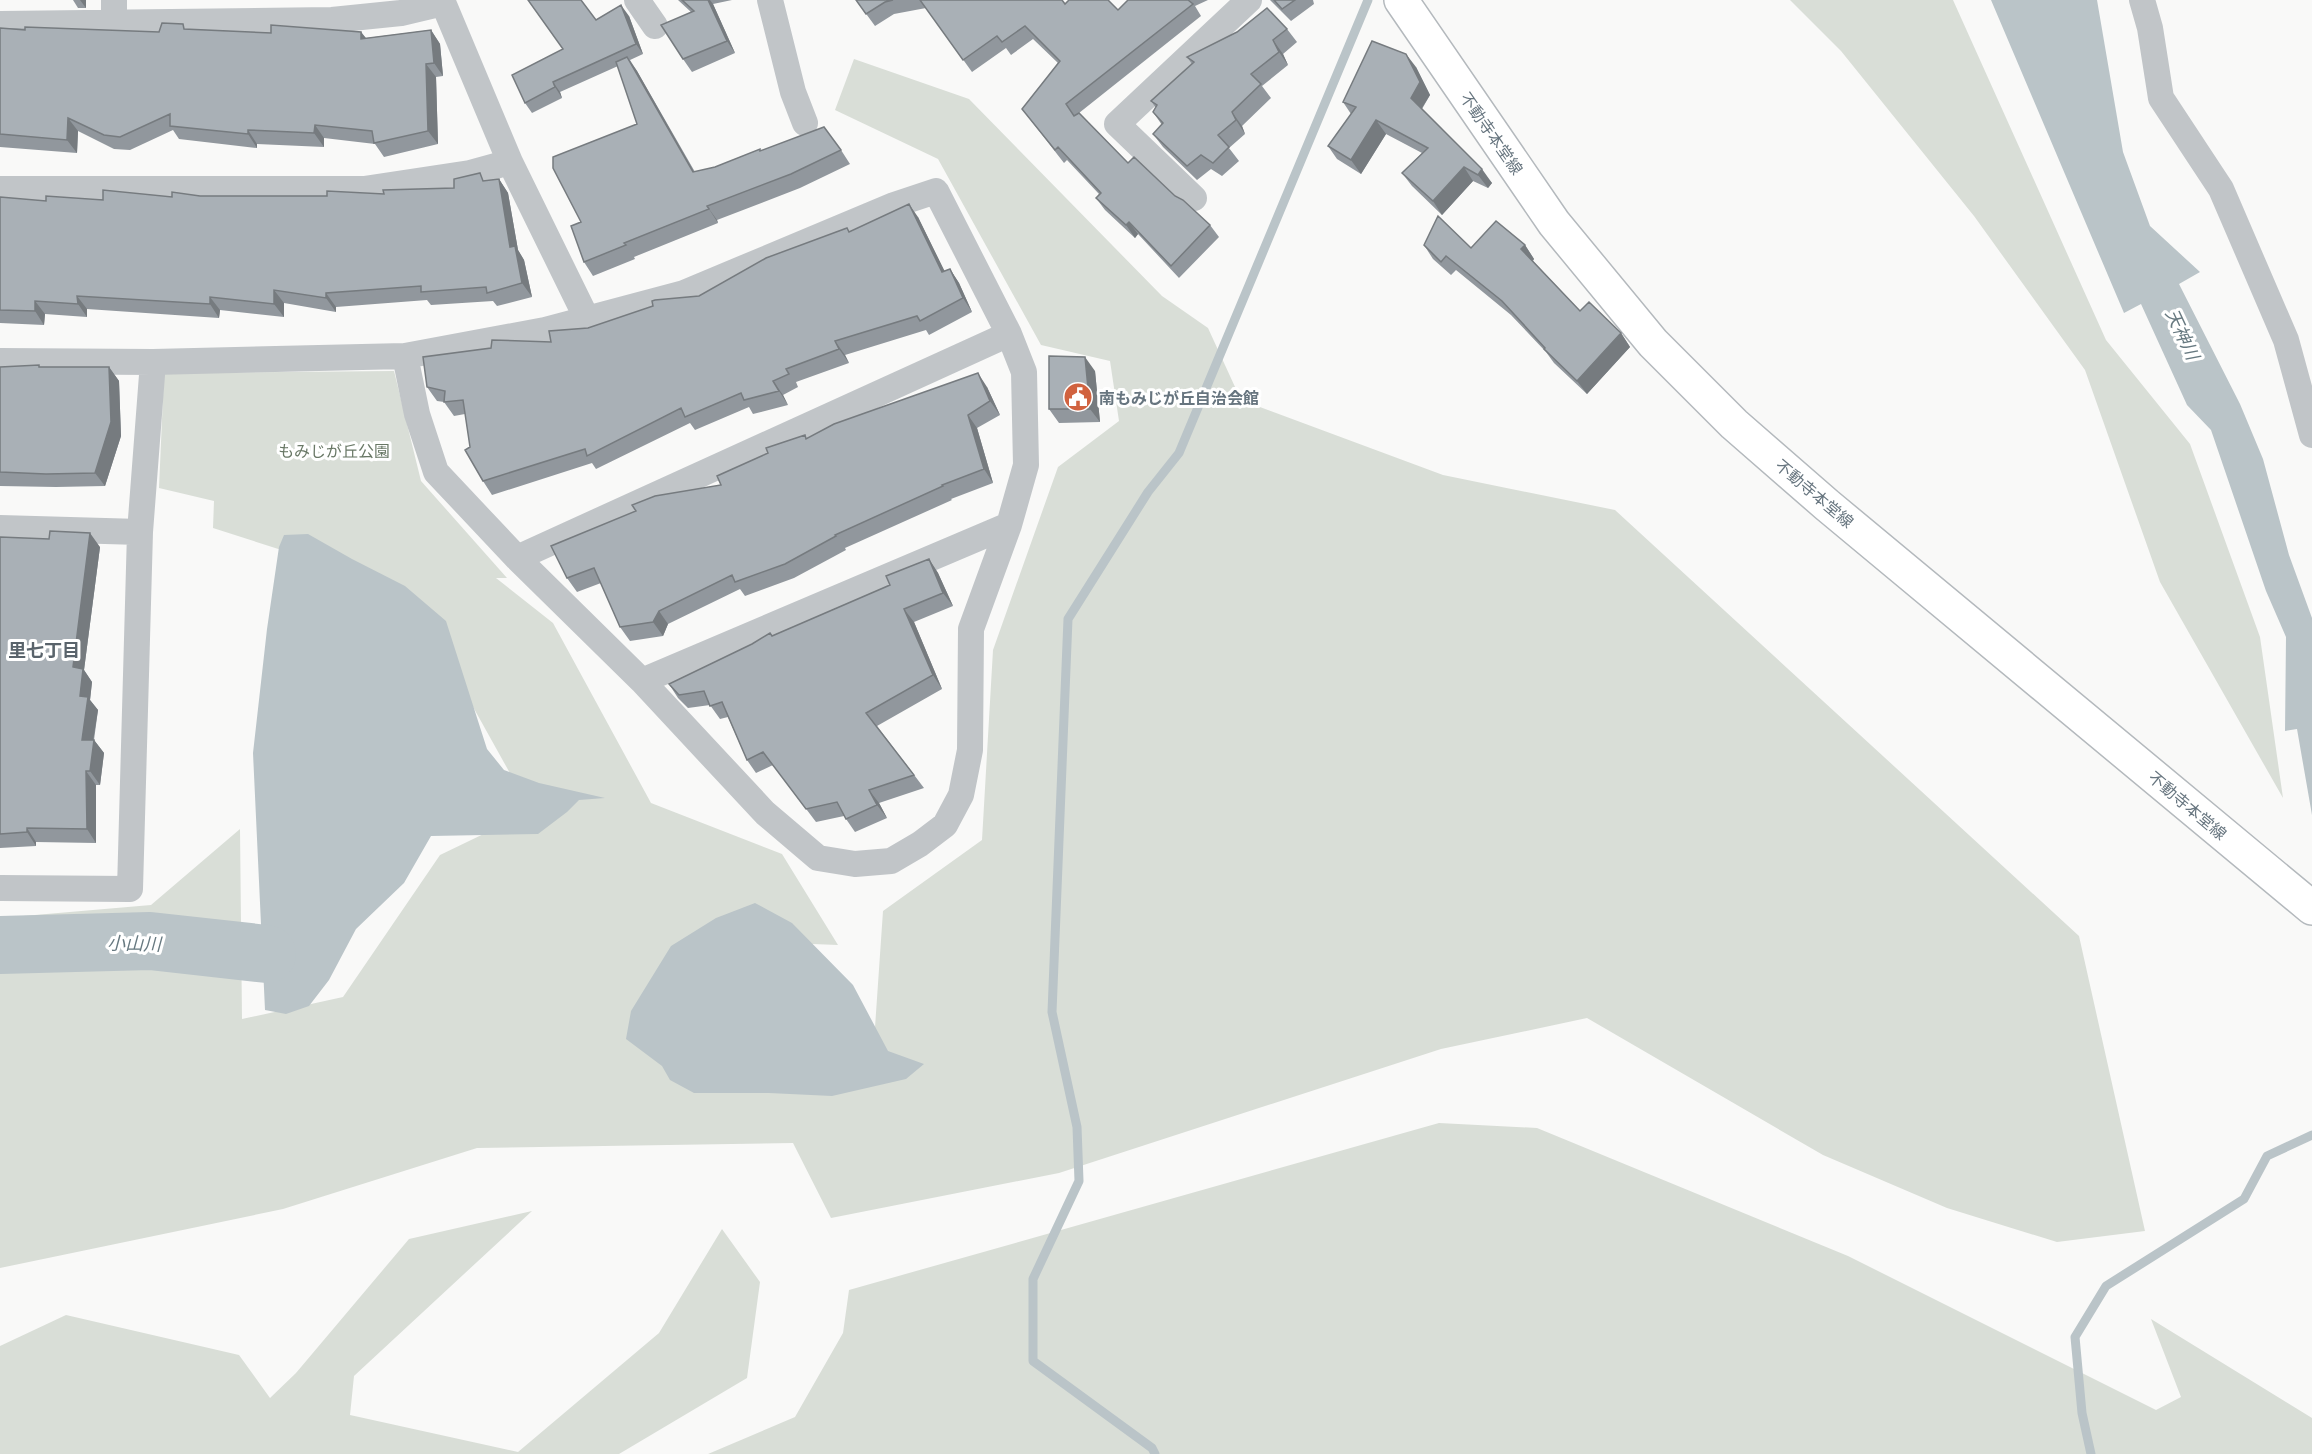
<svg xmlns="http://www.w3.org/2000/svg" width="2312" height="1454" font-family="Commissioner,'Noto Sans JP',sans-serif">
<style>
.green{fill:#d9ded7}
.water{fill:#bac4c8}
.lines{fill:none;stroke-linecap:round;stroke-linejoin:round}
.stream{stroke:#bac4c8;stroke-width:9}
.river{stroke:#bac4c8;stroke-width:58}
.secondary-casing{stroke:#b4b9bd;stroke-width:36}
.street{stroke:#c1c5c8;stroke-width:26}
.secondary{stroke:#fff;stroke-width:33}
.wall{fill:#91979d}
.shaded-wall{fill:#767b7f}
.building{fill:#a9b0b6;stroke:#767b7f;stroke-width:1.5}
.labels{text-anchor:middle;dominant-baseline:central;stroke-width:6;stroke-linejoin:round;paint-order:stroke}
.street-label{font-size:16px;fill:#67757f;stroke:#fff}
.poi-label{font-size:16px;font-weight:bold;fill:#67757f;stroke:#fff;text-anchor:start}
.park-label{font-size:16px;fill:#697866;stroke:#fff}
.water-label{font-size:18px;font-style:italic;fill:#677980;stroke:#fff}
.neighbourhood-label{font-size:18px;font-weight:bold;fill:#59636b;stroke:#fff}
</style>
<rect width="100%" height="100%" fill="#f9f9f8"/>
<path class="green" d="M 1790,0 L 1953,0 L 2106,340 L 2190,444 L 2260,637 L 2283,798 L 2160,582 L 2085,370 L 1974,216 L 1841,51 Z
M 854,59 L 969,99 L 1162,296 L 1208,328 L 1241,400 L 1443,475 L 1615,510 L 2079,936 L 2145,1231 L 2057,1242 L 1947,1208 L 1823,1155 L 1587,1018 L 1441,1049 L 1059,1173 L 831,1218 L 793,1143 L 477,1148 L 283,1209 L 0,1268 L 0,918 L 151,905 L 240,829 L 242,1019 L 343,997 L 440,855 L 531,811 L 428,626 L 316,561 L 213,528 L 214,501 L 159,488 L 164,373 L 394,371 L 421,481 L 507,578 L 496,578 L 553,623 L 651,803 L 782,854 L 838,945 L 740,941 L 872,1071 L 883,911 L 982,840 L 993,650 L 1058,467 L 1119,421 L 1110,361 L 1041,345 L 938,159 L 835,110 Z
M 1439,1123 L 1537,1128 L 1848,1256 L 2156,1410 L 2181,1397 L 2151,1319 L 2312,1418 L 2312,1454 L 708,1454 L 795,1417 L 843,1333 L 849,1290 Z
M 532,1211 L 354,1376 L 350,1415 L 518,1452 L 659,1333 L 722,1229 L 760,1282 L 747,1378 L 619,1454 L 0,1454 L 0,1346 L 66,1315 L 239,1355 L 270,1398 L 296,1373 L 409,1239 Z"/>
<path class="water" d="M 1991,0 L 2097,0 L 2123,152 L 2150,226 L 2200,272 L 2179,284 L 2240,404 L 2263,459 L 2289,555 L 2312,618 L 2312,815 L 2297,729 L 2285,731 L 2286,637 L 2266,591 L 2211,430 L 2187,405 L 2141,304 L 2124,313 Z
M 308,534 L 352,559 L 405,586 L 446,621 L 487,749 L 504,770 L 539,783 L 605,798 L 579,800 L 567,812 L 538,834 L 431,836 L 404,883 L 356,929 L 329,980 L 309,1006 L 286,1014 L 265,1010 L 253,753 L 267,629 L 279,547 L 284,535 Z
M 755,903 L 792,923 L 853,985 L 888,1051 L 924,1064 L 906,1079 L 832,1096 L 769,1093 L 694,1093 L 670,1080 L 662,1066 L 626,1039 L 631,1011 L 671,946 L 716,918 Z"/>
<g class="lines">
<path class="stream" d="M 1155,1454 L 1152,1448 L 1033,1361 L 1033,1279 L 1079,1181 L 1077,1127 L 1052,1012 L 1068,619 L 1148,492 L 1179,453 L 1368,0
M 2091,1454 L 2082,1413 L 2075,1337 L 2106,1286 L 2244,1199 L 2267,1156 L 2312,1135"/>
<path class="river" d="M 0,945 L 150,941 L 267,954"/>
<g class="secondary-casing">
<path id="secondary" d="M 1401,0 L 1554,223 L 1653,343 L 1734,424 L 1827,505 L 2312,908"/>
</g>
<path class="street" d="M 114,0 L 114,23
M 442,0 L 510,162 L 587,319
M 637,0 L 655,26
M 770,0 L 793,92 L 805,123
M 2142,0 L 2150,28 L 2161,98 L 2221,189 L 2286,340 L 2312,435
M 0,24 L 332,20 L 401,13 L 443,3
M 0,189 L 364,189 L 470,173 L 510,162
M 1194,198 L 1117,124 L 1249,0
M 0,361 L 153,362 L 405,356 L 545,330 L 684,293 L 894,205 L 936,191 L 1009,334 L 1024,372 L 1026,465 L 1009,525 L 971,629 L 970,750 L 961,795 L 945,825 L 920,844 L 891,861 L 855,864 L 818,858 L 765,813 L 642,681 L 517,558 L 436,472 L 417,414 L 405,356
M 0,528 L 140,532
M 517,558 L 1009,334
M 642,681 L 1009,525
M 0,888 L 130,889 L 140,532 L 153,362"/>
<use href="#secondary" class="secondary"/>
</g>
<path class="wall" d="M 73,0 L 86,0 L 86,8 L 78,8 Z
M 678,0 L 732,0 L 713,4 L 735,53 L 692,72 L 683,59 L 691,12 Z
M 856,0 L 1062,0 L 1065,4 L 1118,10 L 1128,0 L 1208,0 L 1195,6 L 1201,16 L 1079,113 L 1128,163 L 1175,196 L 1210,225 L 1219,237 L 1179,278 L 1138,234 L 1135,238 L 1105,210 L 1096,198 L 1099,194 L 1067,160 L 1064,163 L 1022,109 L 1058,63 L 1033,39 L 1011,55 L 1006,48 L 972,72 L 926,8 L 894,14 L 875,26 Z
M 1270,0 L 1313,0 L 1314,4 L 1291,21 Z
M 629,16 L 643,54 L 630,60 L 637,71 L 695,172 L 715,167 L 761,151 L 841,150 L 850,164 L 800,188 L 717,220 L 718,223 L 634,257 L 635,259 L 593,276 L 584,262 L 581,222 L 637,124 L 618,66 L 560,92 L 562,98 L 532,113 L 525,103 L 563,49 L 596,20 Z
M 0,28 L 159,32 L 187,29 L 271,33 L 361,32 L 366,38 L 431,30 L 440,44 L 443,76 L 436,77 L 438,144 L 384,157 L 375,144 L 324,138 L 324,147 L 257,144 L 257,148 L 179,139 L 173,130 L 130,150 L 114,149 L 78,131 L 77,153 L 0,147 Z
M 1287,29 L 1297,42 L 1283,54 L 1288,65 L 1262,86 L 1271,98 L 1242,126 L 1245,134 L 1229,148 L 1239,161 L 1222,176 L 1211,169 L 1197,180 L 1163,147 L 1153,134 L 1162,125 L 1153,112 L 1156,108 L 1151,101 L 1192,64 L 1187,57 Z
M 1416,67 L 1430,95 L 1422,109 L 1492,183 L 1488,188 L 1473,181 L 1442,215 L 1412,186 L 1402,173 L 1422,153 L 1386,134 L 1361,174 L 1337,159 L 1328,146 L 1351,114 L 1343,102 Z
M 499,179 L 508,193 L 518,250 L 524,260 L 532,297 L 497,306 L 493,301 L 431,305 L 427,300 L 336,307 L 336,312 L 284,303 L 284,317 L 220,310 L 219,318 L 87,309 L 87,317 L 45,314 L 44,325 L 0,323 L 0,197 L 46,201 L 200,196 L 327,196 L 384,194 L 454,188 L 485,181 Z
M 918,217 L 944,271 L 950,269 L 959,283 L 972,312 L 929,335 L 926,330 L 845,355 L 849,363 L 796,382 L 798,387 L 783,395 L 788,405 L 753,414 L 749,407 L 695,430 L 690,423 L 596,469 L 592,463 L 492,495 L 483,481 L 470,447 L 465,414 L 454,416 L 444,402 L 437,401 L 427,387 L 588,328 L 699,296 L 850,232 Z
M 1424,245 L 1471,248 L 1525,245 L 1534,259 L 1533,261 L 1580,311 L 1621,333 L 1630,347 L 1587,394 L 1554,363 L 1546,352 L 1511,315 L 1456,270 L 1451,275 L 1433,259 Z
M 0,367 L 109,367 L 119,381 L 121,436 L 105,486 L 56,487 L 0,486 Z
M 1095,371 L 1100,422 L 1059,423 L 1049,409 Z
M 987,387 L 1000,415 L 977,428 L 993,483 L 951,499 L 952,500 L 845,548 L 846,550 L 794,578 L 745,596 L 740,589 L 668,624 L 663,636 L 630,641 L 620,627 L 601,583 L 577,592 L 567,578 L 721,485 L 807,438 Z
M 0,537 L 100,547 L 84,670 L 92,682 L 90,700 L 98,710 L 94,740 L 104,753 L 100,785 L 96,785 L 96,843 L 36,842 L 36,846 L 0,848 Z
M 929,559 L 938,573 L 953,606 L 914,622 L 942,689 L 877,726 L 924,788 L 879,803 L 887,818 L 855,832 L 844,816 L 816,822 L 773,765 L 756,773 L 747,760 L 728,717 L 720,719 L 710,705 L 688,708 L 678,698 L 669,684 L 752,644 L 770,633 L 772,636 L 890,585 Z"/>
<path class="shaded-wall" d="M 80,0 L 86,0 L 86,8 Z
M 708,0 L 710,0 L 713,4 L 735,53 L 727,41 Z
M 621,5 L 629,16 L 643,54 L 636,44 Z
M 431,30 L 440,44 L 443,76 L 434,63 Z
M 361,32 L 371,45 L 361,39 Z
M 1273,40 L 1283,54 L 1288,65 L 1279,52 Z
M 1406,54 L 1416,67 L 1430,95 L 1420,111 L 1411,98 Z
M 627,57 L 637,71 L 702,186 L 693,172 Z
M 426,64 L 436,77 L 438,144 L 428,131 Z
M 553,82 L 560,92 L 562,98 L 555,87 Z
M 1232,112 L 1242,126 L 1245,134 L 1236,120 Z
M 68,118 L 78,131 L 77,153 L 67,140 Z
M 1376,120 L 1386,134 L 1361,174 L 1351,160 Z
M 315,125 L 324,138 L 324,147 L 314,133 Z
M 248,130 L 257,144 L 257,148 L 248,134 Z
M 1464,167 L 1473,181 L 1442,215 L 1433,201 Z
M 1482,169 L 1492,183 L 1488,188 L 1478,175 Z
M 499,179 L 508,193 L 518,250 L 524,260 L 532,297 L 522,283 L 510,247 Z
M 909,204 L 918,217 L 952,286 L 942,272 Z
M 707,206 L 717,220 L 718,223 L 709,209 Z
M 1129,222 L 1138,234 L 1135,238 L 1126,225 Z
M 1525,245 L 1534,259 L 1531,262 L 1521,249 Z
M 950,269 L 959,283 L 972,312 L 963,298 Z
M 274,290 L 284,303 L 284,317 L 274,304 Z
M 326,293 L 336,307 L 336,312 L 326,298 Z
M 77,296 L 87,309 L 87,317 L 78,304 Z
M 210,297 L 220,310 L 219,318 L 210,304 Z
M 35,301 L 45,314 L 44,325 L 35,311 Z
M 1621,333 L 1630,347 L 1587,394 L 1577,381 Z
M 835,341 L 845,355 L 849,363 L 839,349 Z
M 1085,357 L 1095,371 L 1100,422 L 1090,409 Z
M 109,367 L 119,381 L 121,436 L 105,486 L 95,473 Z
M 978,373 L 987,387 L 1000,415 L 990,401 Z
M 773,381 L 783,395 L 788,405 L 779,391 Z
M 968,415 L 977,428 L 993,483 L 984,469 Z
M 90,533 L 100,547 L 84,670 L 92,682 L 90,700 L 98,710 L 91,754 L 82,740 L 73,667 Z
M 929,559 L 938,573 L 953,606 L 943,593 Z
M 904,609 L 914,622 L 942,689 L 933,675 Z
M 659,611 L 668,624 L 663,636 L 653,622 Z
M 94,740 L 104,753 L 100,785 L 90,771 Z
M 86,771 L 96,785 L 96,843 L 87,829 Z
M 869,790 L 879,803 L 887,818 L 877,805 Z
M 27,828 L 36,842 L 36,846 L 27,832 Z"/>
<path class="building" d="M 528,0 L 581,0 L 596,20 L 621,5 L 636,44 L 553,82 L 555,87 L 525,103 L 512,75 L 563,49 Z
M 682,0 L 708,0 L 727,41 L 683,59 L 661,25 L 694,11 Z
M 856,0 L 893,0 L 885,2 L 866,14 Z
M 920,0 L 1062,0 L 1065,4 L 1069,0 L 1108,0 L 1118,10 L 1128,0 L 1188,0 L 1193,4 L 1066,104 L 1074,116 L 1079,113 L 1128,163 L 1134,157 L 1175,196 L 1183,200 L 1210,225 L 1171,266 L 1129,222 L 1126,225 L 1096,198 L 1101,193 L 1058,147 L 1055,150 L 1022,109 L 1060,61 L 1025,26 L 1002,42 L 997,36 L 963,60 Z
M 1274,0 L 1295,0 L 1282,9 Z
M 1267,8 L 1287,29 L 1273,40 L 1279,52 L 1251,74 L 1261,84 L 1232,112 L 1236,120 L 1218,135 L 1229,147 L 1213,163 L 1201,155 L 1187,166 L 1153,134 L 1163,123 L 1153,112 L 1157,105 L 1151,101 L 1194,62 L 1187,57 L 1237,32 Z
M 162,23 L 183,24 L 184,29 L 271,33 L 271,25 L 361,32 L 361,39 L 431,30 L 434,63 L 426,64 L 428,131 L 374,143 L 372,131 L 315,125 L 314,133 L 248,130 L 248,134 L 170,126 L 170,114 L 120,137 L 104,135 L 68,118 L 67,140 L 0,134 L 0,28 L 25,30 L 25,27 L 159,32 Z
M 1372,41 L 1406,54 L 1420,82 L 1411,98 L 1482,169 L 1478,175 L 1464,167 L 1433,201 L 1402,173 L 1428,148 L 1376,120 L 1351,160 L 1328,146 L 1356,107 L 1343,102 Z
M 627,57 L 693,172 L 715,167 L 760,149 L 760,151 L 824,127 L 841,150 L 791,174 L 707,206 L 709,209 L 624,243 L 626,245 L 584,262 L 571,226 L 581,222 L 553,168 L 553,157 L 637,124 L 616,62 Z
M 480,173 L 483,181 L 499,179 L 510,247 L 515,246 L 522,283 L 487,293 L 486,287 L 421,292 L 421,286 L 326,293 L 326,298 L 274,290 L 274,304 L 210,297 L 210,304 L 77,296 L 78,304 L 35,301 L 35,311 L 0,310 L 0,197 L 46,201 L 46,196 L 103,200 L 103,190 L 172,197 L 172,192 L 200,196 L 327,196 L 327,191 L 384,194 L 383,190 L 454,188 L 454,179 Z
M 909,204 L 942,272 L 950,269 L 963,298 L 920,321 L 917,316 L 835,341 L 839,349 L 786,369 L 789,374 L 773,381 L 779,391 L 744,400 L 741,393 L 685,417 L 681,408 L 587,456 L 585,449 L 483,481 L 465,450 L 470,447 L 463,400 L 444,402 L 445,391 L 427,387 L 423,357 L 491,348 L 492,340 L 551,342 L 549,331 L 588,328 L 653,306 L 652,301 L 655,300 L 699,296 L 766,258 L 847,228 L 849,232 Z
M 1438,216 L 1471,248 L 1496,221 L 1525,245 L 1521,249 L 1580,311 L 1589,302 L 1621,333 L 1577,381 L 1544,349 L 1545,348 L 1502,301 L 1446,256 L 1441,262 L 1424,245 Z
M 1049,356 L 1085,357 L 1090,409 L 1049,409 Z
M 39,365 L 39,367 L 109,367 L 111,422 L 95,473 L 46,474 L 0,472 L 0,367 Z
M 978,373 L 990,401 L 968,415 L 984,469 L 942,485 L 943,486 L 835,535 L 836,536 L 785,564 L 735,582 L 732,575 L 659,611 L 653,622 L 620,627 L 594,568 L 567,578 L 551,546 L 636,511 L 632,505 L 655,496 L 721,485 L 717,476 L 768,453 L 766,448 L 805,435 L 806,439 L 834,424 Z
M 50,531 L 90,533 L 73,667 L 83,669 L 80,696 L 88,697 L 82,740 L 94,740 L 90,771 L 86,771 L 87,829 L 27,828 L 27,832 L 0,834 L 0,537 L 49,539 Z
M 929,559 L 943,593 L 904,609 L 933,675 L 866,713 L 914,775 L 869,790 L 877,805 L 846,819 L 837,802 L 806,809 L 763,752 L 747,760 L 722,702 L 710,706 L 704,691 L 679,695 L 669,684 L 752,644 L 770,633 L 772,636 L 890,585 L 886,576 Z"/>
<defs>
<g id="civic-disc" transform="scale(1.5)"><circle r="9.5" fill="#d1623f" stroke="#fff"/><path d="M-.6-6.5H3V-4.5H.6V-3L4-1V1h2V6H-6V1h2V-1L-.6-3ZM-1.2 2.5V6h2.4V2.5Z" fill="#fff"/></g>
</defs>
<g fill-rule="evenodd">
<use href="#civic-disc" x="1078" y="397"/>
</g>
<g class="labels">
<g class="street-label">
<text transform="translate(1492 133) rotate(55)">不動寺本堂線</text>
<text transform="translate(1815 493) rotate(40)">不動寺本堂線</text>
<text transform="translate(2188 805) rotate(40)">不動寺本堂線</text>
</g>
<g class="poi-label">
<text x="1099" y="397">南もみじが丘自治会館</text>
</g>
<g class="park-label">
<text x="334" y="450">もみじが丘公園</text>
</g>
<g class="water-label">
<text transform="translate(2183 334) rotate(65)">天神川</text>
<text transform="translate(134 943) rotate(1)">小山川</text>
</g>
<g class="neighbourhood-label">
<text x="44" y="650">里七丁目</text>
</g>
</g>
</svg>
